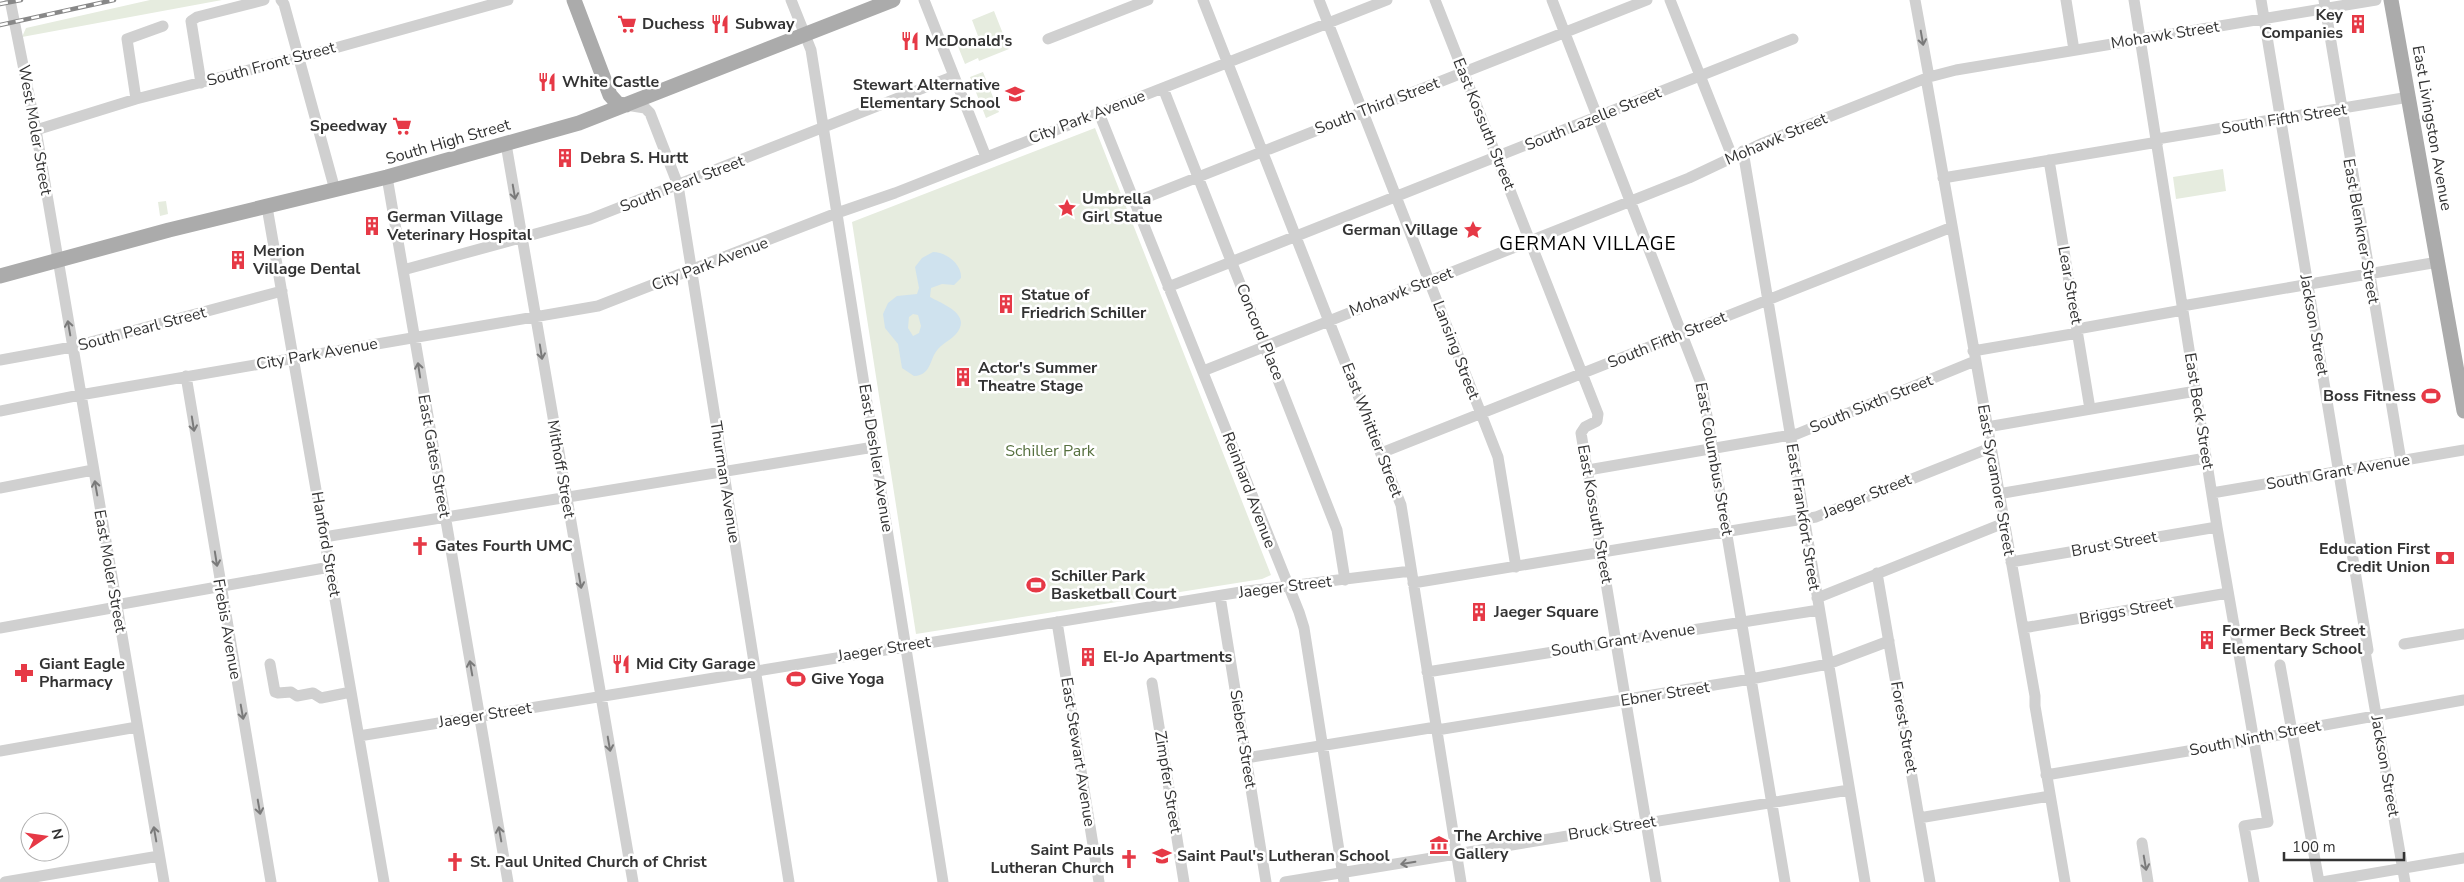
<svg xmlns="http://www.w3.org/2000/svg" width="2464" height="882" font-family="'Nunito Sans',sans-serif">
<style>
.green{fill:#e6ecdf}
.water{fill:#cfe2ee;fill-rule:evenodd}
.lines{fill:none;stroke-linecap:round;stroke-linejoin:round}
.minor{stroke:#d0d0d0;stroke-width:11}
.major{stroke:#ababab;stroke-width:15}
.rail-casing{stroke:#888;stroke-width:4.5}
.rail{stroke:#fff;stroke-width:2.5;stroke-dasharray:8;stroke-linecap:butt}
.oneway{stroke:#7a7a7a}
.labels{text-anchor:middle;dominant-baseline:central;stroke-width:5;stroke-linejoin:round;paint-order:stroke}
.poi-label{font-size:16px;font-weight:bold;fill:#333;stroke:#fff;text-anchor:start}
.street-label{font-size:16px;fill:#333;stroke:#fff}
.park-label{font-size:16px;fill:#56703f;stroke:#fff}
.quarter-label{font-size:19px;letter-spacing:1px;fill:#000;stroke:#fff}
</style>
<rect width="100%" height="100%" fill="#fff"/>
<path class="green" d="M 150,0 L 222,0 L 22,37 L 26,28 Z
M 994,11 L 1009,49 L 979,61 L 978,58 L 965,64 L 957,44 L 978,36 L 972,20 Z
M 983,72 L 999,112 L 986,118 L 970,77 Z
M 1095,128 L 1271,575 L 1262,579 L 916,634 L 852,222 Z
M 2223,169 L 2226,191 L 2176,199 L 2173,177 Z
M 166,201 L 168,214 L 160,216 L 158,202 Z"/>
<path class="water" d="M 933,252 C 946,252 962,264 961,278 L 954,285 L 942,284 L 931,288 L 930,297 C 942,304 973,314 956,334 C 951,340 943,343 938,349 C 929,359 932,375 914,376 L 902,368 L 898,344 L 885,328 L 883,314 L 888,303 L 897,296 L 917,294 L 919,288 L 915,267 L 922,258 ZM 913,314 L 918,315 L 921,326 L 919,333 L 913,336 L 908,328 L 909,317 Z"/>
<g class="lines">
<path class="minor" d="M 10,0 L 36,130 L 164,882
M 281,0 L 284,4 L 335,190
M 791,0 L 811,50 L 943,882
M 924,0 L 986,157
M 1203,0 L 1401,505 L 1461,882
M 1319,0 L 1498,457 L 1516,567
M 1435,0 L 1598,414 L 1597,421 L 1585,427 L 1581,433 L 1656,882
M 1552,0 L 1702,386 L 1785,882
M 1670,0 L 1732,156
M 1915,0 L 1929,77
M 2066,0 L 2074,50
M 2134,0 L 2217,527 L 2268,822 L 2244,826 L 2254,882
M 2261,0 L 2368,650
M 2324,0 L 2401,461
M 1048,39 L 1148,0
M 1926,78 L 2035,696 L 2035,706 L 2065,882
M 201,83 L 191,21 L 197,17 L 264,0
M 1163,88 L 1337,530 L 1345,580
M 136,99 L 127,39 L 163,26
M 626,105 L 645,108 L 650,113 L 678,185 L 789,882
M 1099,113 L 1299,612 L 1304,628 L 1344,882
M 36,130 L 136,99 L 335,48 L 508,0
M 2157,139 L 2409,97
M 506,144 L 633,882
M 1743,151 L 1865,882
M 2049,160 L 2090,409
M 387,177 L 508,882
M 1943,178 L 2158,142
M 1135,202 L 1647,0
M 267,207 L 384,882
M 403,270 L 590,219 L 954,76
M 1168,287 L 1793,39
M 2182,306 L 2438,262
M 2077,329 L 2183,310
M 1973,351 L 2078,333
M 0,360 L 72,347 L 282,291
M 1203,371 L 1689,178 L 1763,143 L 1929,77 L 1956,70 L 2376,0
M 186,376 L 271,882
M 0,411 L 80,395 L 598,306 L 837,213 L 895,193 L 1387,0
M 1987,427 L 2196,391
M 1381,453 L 1952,227
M 1588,470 L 1797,434 L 1975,361
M 0,488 L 93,470
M 2212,493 L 2464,450
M 1998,494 L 2206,458
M 324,537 L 874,447
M 2011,562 L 2217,527
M 1877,573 L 1930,882
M 1413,583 L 1816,517 L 1990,448
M 1220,596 L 1266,882
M 1817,598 L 2004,523
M 116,605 L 330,567
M 1057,622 L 1099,882
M 0,628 L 117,607
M 2023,628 L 2228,593
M 2404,644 L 2464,634
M 2365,651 L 2405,882
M 270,664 L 275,692 L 278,693 L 291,692 L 297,696 L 313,693 L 321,698 L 351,692
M 2280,665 L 2319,882
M 1427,672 L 1819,610
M 1152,683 L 1184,882
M 1437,730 L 1751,679 L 1828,664 L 1889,641
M 359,736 L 1247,591 L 1411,571
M 0,751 L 137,727
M 1246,758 L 1436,727
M 2046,775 L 2253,740 L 2289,733 L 2297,730 L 2464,700
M 1919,818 L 2050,796
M 2142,843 L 2148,882
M 5,882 L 159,856
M 1285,882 L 1849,790
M 2322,882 L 2464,858"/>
<path class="major" d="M 574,0 L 610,95 L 618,104 L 626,105
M 2391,0 L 2464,411
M 0,276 L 169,230 L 387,177 L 579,123 L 893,0"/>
<g class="rail-casing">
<path id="rail" d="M 0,4 L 21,0
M 0,25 L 114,0"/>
</g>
<use href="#rail" class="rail"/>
</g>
<defs><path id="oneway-shaft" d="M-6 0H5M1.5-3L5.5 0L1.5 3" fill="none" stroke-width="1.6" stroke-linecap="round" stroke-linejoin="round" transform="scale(1.25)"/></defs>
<g class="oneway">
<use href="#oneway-shaft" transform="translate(1922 38) rotate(80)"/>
<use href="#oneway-shaft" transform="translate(514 192) rotate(80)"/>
<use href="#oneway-shaft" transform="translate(69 328) rotate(-100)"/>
<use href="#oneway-shaft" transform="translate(541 352) rotate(81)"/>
<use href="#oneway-shaft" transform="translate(419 370) rotate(-99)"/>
<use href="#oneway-shaft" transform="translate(193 424) rotate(81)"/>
<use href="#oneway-shaft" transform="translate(96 488) rotate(-100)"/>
<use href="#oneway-shaft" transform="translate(216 559) rotate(81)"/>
<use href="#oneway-shaft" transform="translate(580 581) rotate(80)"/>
<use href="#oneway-shaft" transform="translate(471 668) rotate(-100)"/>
<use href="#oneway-shaft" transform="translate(242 712) rotate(80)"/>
<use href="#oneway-shaft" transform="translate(609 744) rotate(80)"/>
<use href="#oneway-shaft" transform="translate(259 807) rotate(80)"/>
<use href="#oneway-shaft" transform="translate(155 834) rotate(-100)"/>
<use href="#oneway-shaft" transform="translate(500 834) rotate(-100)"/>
<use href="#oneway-shaft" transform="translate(1408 863) rotate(171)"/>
<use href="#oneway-shaft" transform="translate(2145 863) rotate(80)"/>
</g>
<defs>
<g id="supermarket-bare" transform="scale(1.5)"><path d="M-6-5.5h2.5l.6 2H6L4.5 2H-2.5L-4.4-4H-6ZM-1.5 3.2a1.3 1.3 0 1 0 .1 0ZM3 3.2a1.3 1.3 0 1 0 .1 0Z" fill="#e63946" stroke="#fff" stroke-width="2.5" paint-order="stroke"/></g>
<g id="restaurant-bare" transform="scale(1.5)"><path d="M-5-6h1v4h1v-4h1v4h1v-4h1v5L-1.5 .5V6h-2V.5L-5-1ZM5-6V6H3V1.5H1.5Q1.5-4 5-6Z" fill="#e63946" stroke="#fff" stroke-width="2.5" paint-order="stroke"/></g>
<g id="building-bare" transform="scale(1.5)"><path d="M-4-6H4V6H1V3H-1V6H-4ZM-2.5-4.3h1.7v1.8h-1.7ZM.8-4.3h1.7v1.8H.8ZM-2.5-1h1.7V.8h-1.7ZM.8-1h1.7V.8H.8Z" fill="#e63946" stroke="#fff" stroke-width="2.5" paint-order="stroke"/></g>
<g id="school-bare" transform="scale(1.5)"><path d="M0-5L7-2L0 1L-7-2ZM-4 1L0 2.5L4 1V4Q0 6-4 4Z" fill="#e63946" stroke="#fff" stroke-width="2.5" paint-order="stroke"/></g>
<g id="sight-bare" transform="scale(1.5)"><path d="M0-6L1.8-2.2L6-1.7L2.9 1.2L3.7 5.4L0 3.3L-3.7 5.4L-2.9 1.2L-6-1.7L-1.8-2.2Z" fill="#e63946" stroke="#fff" stroke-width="2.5" paint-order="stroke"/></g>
<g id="stadium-bare" transform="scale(1.5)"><path d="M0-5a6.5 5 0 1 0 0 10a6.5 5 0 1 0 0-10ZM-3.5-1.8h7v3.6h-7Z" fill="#e63946" stroke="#fff" stroke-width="2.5" paint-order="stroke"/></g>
<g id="church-bare" transform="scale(1.5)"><path d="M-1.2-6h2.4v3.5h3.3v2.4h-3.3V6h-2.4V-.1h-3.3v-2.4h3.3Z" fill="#e63946" stroke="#fff" stroke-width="2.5" paint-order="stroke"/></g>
<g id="bank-bare" transform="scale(1.5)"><path d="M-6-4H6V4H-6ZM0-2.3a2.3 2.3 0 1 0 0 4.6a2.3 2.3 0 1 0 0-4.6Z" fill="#e63946" stroke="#fff" stroke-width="2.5" paint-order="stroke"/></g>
<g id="pharmacy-bare" transform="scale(1.5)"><path d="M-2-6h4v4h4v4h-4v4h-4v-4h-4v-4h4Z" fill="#e63946" stroke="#fff" stroke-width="2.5" paint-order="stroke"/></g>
<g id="museum-bare" transform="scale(1.5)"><path d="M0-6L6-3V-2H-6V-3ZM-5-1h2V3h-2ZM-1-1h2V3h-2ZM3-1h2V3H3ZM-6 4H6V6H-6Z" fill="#e63946" stroke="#fff" stroke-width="2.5" paint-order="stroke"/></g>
</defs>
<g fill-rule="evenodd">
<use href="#supermarket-bare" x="627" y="24"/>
<use href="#restaurant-bare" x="720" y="24"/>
<use href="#building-bare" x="2358" y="24"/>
<use href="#restaurant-bare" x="910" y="41"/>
<use href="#restaurant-bare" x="547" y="82"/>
<use href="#school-bare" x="1015" y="94"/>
<use href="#supermarket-bare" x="402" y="126"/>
<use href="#building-bare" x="565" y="158"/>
<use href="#sight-bare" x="1067" y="208"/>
<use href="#building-bare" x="372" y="226"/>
<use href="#sight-bare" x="1473" y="230"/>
<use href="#building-bare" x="238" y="260"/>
<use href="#building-bare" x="1006" y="304"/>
<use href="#building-bare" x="963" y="377"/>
<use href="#stadium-bare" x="2431" y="396"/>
<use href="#church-bare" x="420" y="546"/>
<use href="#bank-bare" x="2445" y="558"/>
<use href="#stadium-bare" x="1036" y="585"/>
<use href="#building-bare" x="1479" y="612"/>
<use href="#building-bare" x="2207" y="640"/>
<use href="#building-bare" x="1088" y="657"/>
<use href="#restaurant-bare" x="621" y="664"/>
<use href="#pharmacy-bare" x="24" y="673"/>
<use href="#stadium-bare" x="796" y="679"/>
<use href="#museum-bare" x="1439" y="845"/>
<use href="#school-bare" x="1162" y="856"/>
<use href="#church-bare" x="1129" y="859"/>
<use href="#church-bare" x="455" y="862"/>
</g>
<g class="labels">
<g class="poi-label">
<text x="2343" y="15" text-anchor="end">Key<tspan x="2343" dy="18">Companies</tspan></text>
<text x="642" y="24">Duchess</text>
<text x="735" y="24">Subway</text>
<text x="925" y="41">McDonald's</text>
<text x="562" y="82">White Castle</text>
<text x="1000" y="85" text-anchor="end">Stewart Alternative<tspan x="1000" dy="18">Elementary School</tspan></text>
<text x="387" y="126" text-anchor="end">Speedway</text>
<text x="580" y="158">Debra S. Hurtt</text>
<text x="1082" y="199">Umbrella<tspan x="1082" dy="18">Girl Statue</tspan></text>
<text x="387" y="217">German Village<tspan x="387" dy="18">Veterinary Hospital</tspan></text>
<text x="1458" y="230" text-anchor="end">German Village</text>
<text x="253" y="251">Merion<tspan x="253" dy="18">Village Dental</tspan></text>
<text x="1021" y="295">Statue of<tspan x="1021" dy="18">Friedrich Schiller</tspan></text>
<text x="978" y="368">Actor's Summer<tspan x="978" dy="18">Theatre Stage</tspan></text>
<text x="2416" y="396" text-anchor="end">Boss Fitness</text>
<text x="435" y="546">Gates Fourth UMC</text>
<text x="2430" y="549" text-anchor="end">Education First<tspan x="2430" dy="18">Credit Union</tspan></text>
<text x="1051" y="576">Schiller Park<tspan x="1051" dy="18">Basketball Court</tspan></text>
<text x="1494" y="612">Jaeger Square</text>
<text x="2222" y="631">Former Beck Street<tspan x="2222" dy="18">Elementary School</tspan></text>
<text x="1103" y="657">El-Jo Apartments</text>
<text x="39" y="664">Giant Eagle<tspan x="39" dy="18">Pharmacy</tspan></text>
<text x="636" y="664">Mid City Garage</text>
<text x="811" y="679">Give Yoga</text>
<text x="1454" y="836">The Archive<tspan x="1454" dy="18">Gallery</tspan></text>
<text x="1114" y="850" text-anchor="end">Saint Pauls<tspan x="1114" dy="18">Lutheran Church</tspan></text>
<text x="1177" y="856">Saint Paul's Lutheran School</text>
<text x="470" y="862">St. Paul United Church of Christ</text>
</g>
<g class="street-label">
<text transform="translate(2165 35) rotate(-9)">Mohawk Street</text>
<text transform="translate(271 64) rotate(-15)">South Front Street</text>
<text transform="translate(1377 106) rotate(-21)">South Third Street</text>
<text transform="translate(1087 117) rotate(-21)">City Park Avenue</text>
<text transform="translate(1593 119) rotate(-22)">South Lazelle Street</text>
<text transform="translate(2284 119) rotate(-9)">South Fifth Street</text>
<text transform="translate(1484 124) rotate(68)">East Kossuth Street</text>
<text transform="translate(2432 128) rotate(80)">East Livingston Avenue</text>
<text transform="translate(35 130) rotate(80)">West Moler Street</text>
<text transform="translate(1776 139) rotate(-23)">Mohawk Street</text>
<text transform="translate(448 142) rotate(-16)">South High Street</text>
<text transform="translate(682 184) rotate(-21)">South Pearl Street</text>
<text transform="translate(2361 231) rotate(80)">East Blenkner Street</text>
<text transform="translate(710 264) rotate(-21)">City Park Avenue</text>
<text transform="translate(2070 285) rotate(80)">Lear Street</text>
<text transform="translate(1401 292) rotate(-21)">Mohawk Street</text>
<text transform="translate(2314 325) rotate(80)">Jackson Street</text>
<text transform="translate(142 329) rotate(-15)">South Pearl Street</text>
<text transform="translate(1260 332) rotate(68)">Concord Place</text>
<text transform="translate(1667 340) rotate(-22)">South Fifth Street</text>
<text transform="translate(1456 350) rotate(69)">Lansing Street</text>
<text transform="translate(317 354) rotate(-10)">City Park Avenue</text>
<text transform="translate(1871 404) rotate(-22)">South Sixth Street</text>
<text transform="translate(2199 411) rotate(81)">East Beck Street</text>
<text transform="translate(1372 430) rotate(69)">East Whittier Street</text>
<text transform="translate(434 456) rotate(80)">East Gates Street</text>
<text transform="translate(876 458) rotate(81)">East Deshler Avenue</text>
<text transform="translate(1714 459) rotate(80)">East Columbus Street</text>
<text transform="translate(561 469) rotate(80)">Mithoff Street</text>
<text transform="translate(2338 472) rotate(-10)">South Grant Avenue</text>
<text transform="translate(1996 480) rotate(80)">East Sycamore Street</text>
<text transform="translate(725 482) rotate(81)">Thurman Avenue</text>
<text transform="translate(1249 490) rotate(69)">Reinhard Avenue</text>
<text transform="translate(1867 496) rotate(-22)">Jaeger Street</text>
<text transform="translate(1595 514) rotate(80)">East Kossuth Street</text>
<text transform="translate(1803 517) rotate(81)">East Frankfort Street</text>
<text transform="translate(326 544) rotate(80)">Hanford Street</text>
<text transform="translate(2114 544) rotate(-10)">Brust Street</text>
<text transform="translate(110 571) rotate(80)">East Moler Street</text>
<text transform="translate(1285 587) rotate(-7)">Jaeger Street</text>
<text transform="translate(2126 611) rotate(-10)">Briggs Street</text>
<text transform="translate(227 629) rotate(80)">Frebis Avenue</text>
<text transform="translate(1623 640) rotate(-9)">South Grant Avenue</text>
<text transform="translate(884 649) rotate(-9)">Jaeger Street</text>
<text transform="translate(1665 694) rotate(-9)">Ebner Street</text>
<text transform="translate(485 715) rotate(-9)">Jaeger Street</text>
<text transform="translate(1904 727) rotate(80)">Forest Street</text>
<text transform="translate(2255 738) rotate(-11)">South Ninth Street</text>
<text transform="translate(1243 739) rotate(81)">Siebert Street</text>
<text transform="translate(1078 752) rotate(81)">East Stewart Avenue</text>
<text transform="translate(2385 766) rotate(80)">Jackson Street</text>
<text transform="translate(1168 782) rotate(81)">Zimpfer Street</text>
<text transform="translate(1612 828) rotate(-9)">Bruck Street</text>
</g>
<g class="park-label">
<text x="1050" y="451">Schiller Park</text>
</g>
<g class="quarter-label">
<text x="1588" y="244">GERMAN VILLAGE</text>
</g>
</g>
<g transform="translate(45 837) rotate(77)"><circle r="24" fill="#ffffff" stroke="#adadad"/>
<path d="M0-4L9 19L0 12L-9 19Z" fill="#e63946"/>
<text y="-8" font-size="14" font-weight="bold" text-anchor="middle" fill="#333333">N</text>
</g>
<path d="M2284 852v8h120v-8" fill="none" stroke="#333333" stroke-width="2.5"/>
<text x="2292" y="852" font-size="15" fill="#333333" stroke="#ffffff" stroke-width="4" paint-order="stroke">100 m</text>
</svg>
